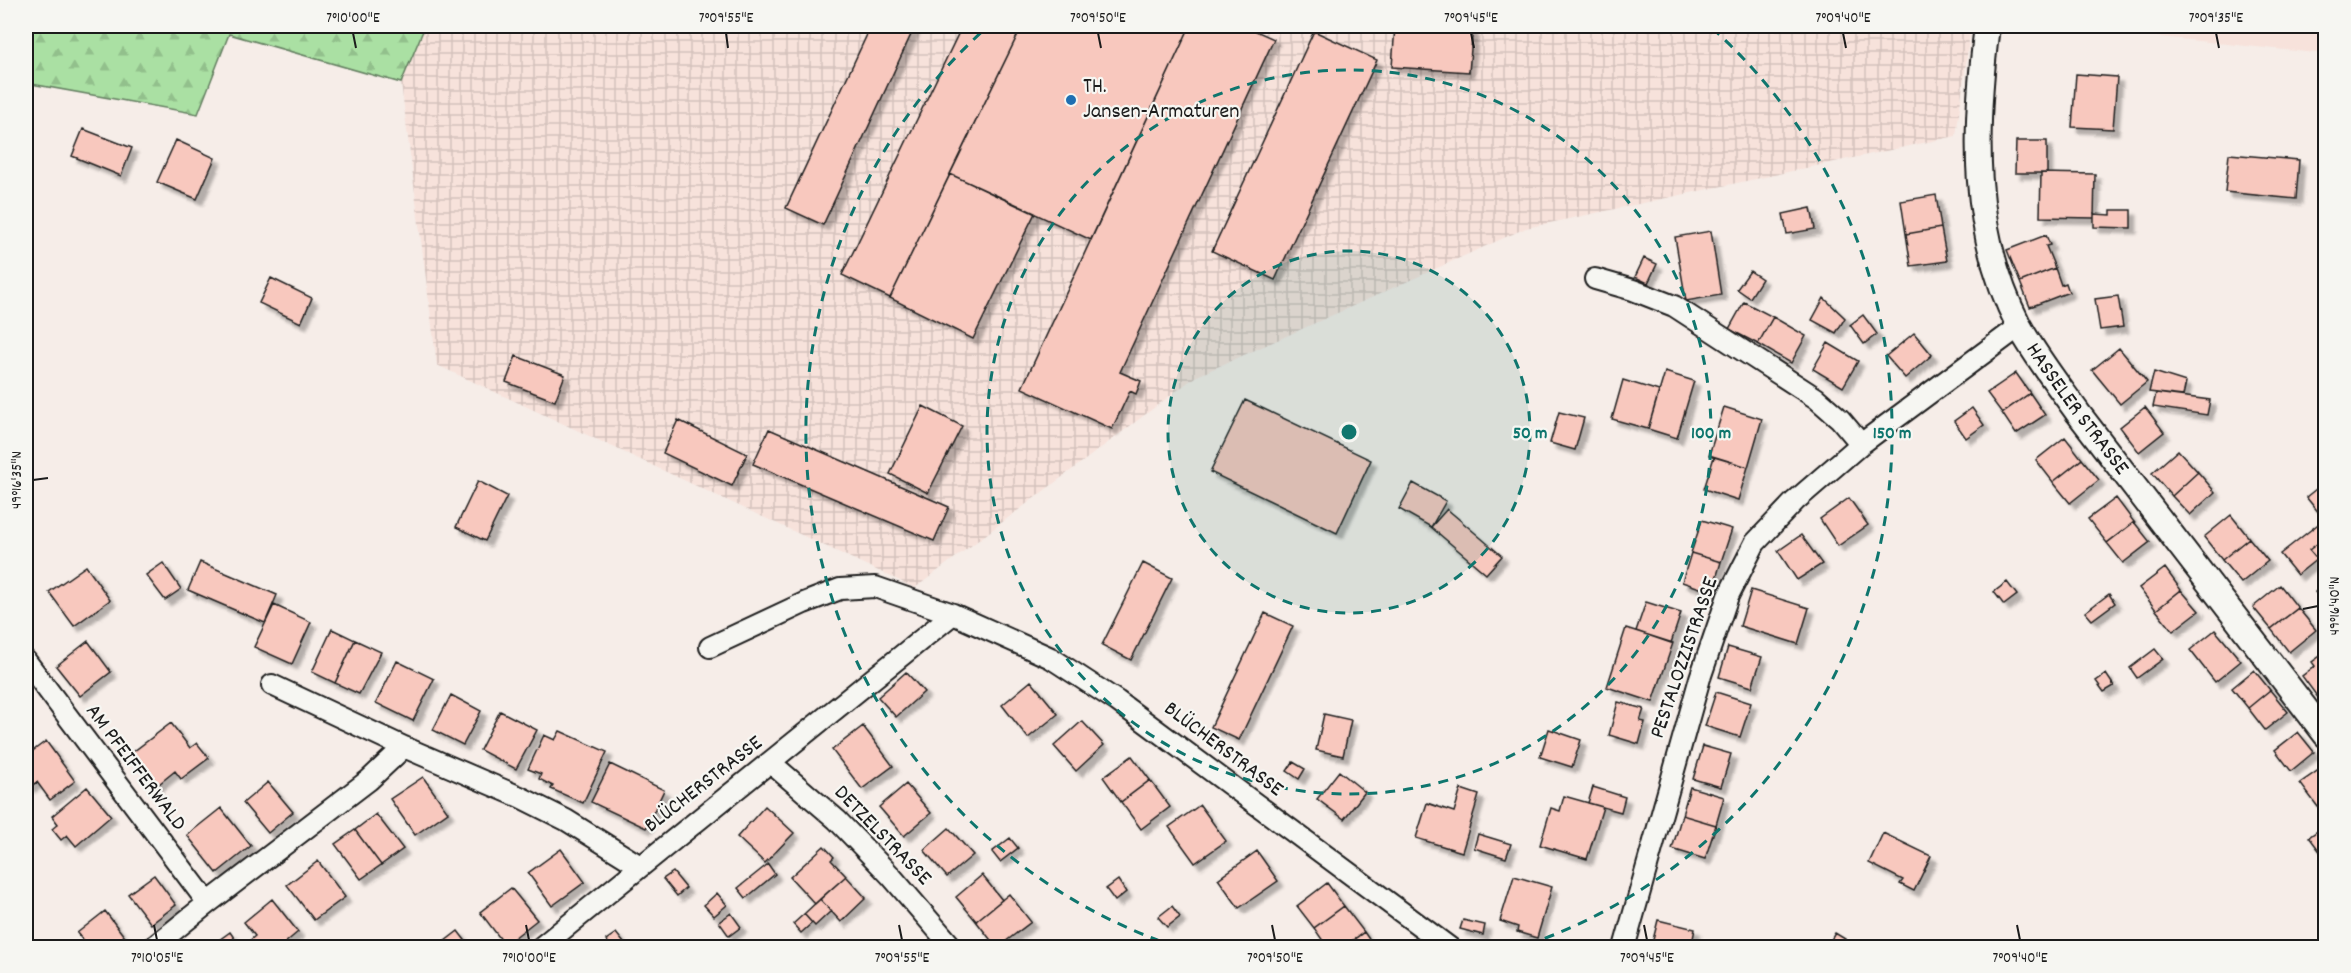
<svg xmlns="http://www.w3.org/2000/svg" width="2351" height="973" font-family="Dekko,sans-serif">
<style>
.built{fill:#f7e2db}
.industrial{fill:url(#industrial-grid)}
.forest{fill:url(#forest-firs);stroke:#637e60;stroke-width:1.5}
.building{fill:#f8c8be;stroke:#1c1c1c;stroke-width:1.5;filter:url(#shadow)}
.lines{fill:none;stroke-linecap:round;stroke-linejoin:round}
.minor-casing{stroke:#1c1c1c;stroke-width:24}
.tertiary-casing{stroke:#1c1c1c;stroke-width:28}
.minor{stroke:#f6f6f2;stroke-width:20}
.tertiary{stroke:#f6f6f2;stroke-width:24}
.rail{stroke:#1c1c1c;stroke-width:4.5}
.ticks{fill:none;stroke:#1c1c1c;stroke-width:2}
.ring{fill:none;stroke:#0f766e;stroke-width:3;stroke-dasharray:10 8}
.poi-dot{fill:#1f6fb2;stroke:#f6f6f2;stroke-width:2}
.labels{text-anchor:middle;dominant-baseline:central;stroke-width:4.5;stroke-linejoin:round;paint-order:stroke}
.poi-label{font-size:22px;fill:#1c1c1c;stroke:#f6f6f2;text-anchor:start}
.street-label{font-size:22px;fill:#1c1c1c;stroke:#f6f6f2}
.centre{fill:#0f766e;stroke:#f6f6f2;stroke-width:3}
.ring-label{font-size:18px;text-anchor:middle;font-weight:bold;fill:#0f766e;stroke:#f6f6f2;stroke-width:4.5;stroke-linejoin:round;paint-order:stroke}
.neatline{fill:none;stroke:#1c1c1c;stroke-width:2}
.ticks-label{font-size:15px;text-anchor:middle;fill:#1c1c1c}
</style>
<defs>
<pattern id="industrial-grid" width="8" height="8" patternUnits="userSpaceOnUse" patternTransform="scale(1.5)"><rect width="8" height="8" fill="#f7e2db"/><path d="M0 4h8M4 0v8" fill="none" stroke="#d3c1bb"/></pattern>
<pattern id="forest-firs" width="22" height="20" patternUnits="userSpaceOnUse" patternTransform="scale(1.5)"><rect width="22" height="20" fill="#aae0a3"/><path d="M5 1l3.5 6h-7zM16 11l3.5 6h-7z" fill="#92c08c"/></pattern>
<filter id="shadow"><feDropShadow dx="5.5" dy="5.5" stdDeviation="1.5" flood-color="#0004"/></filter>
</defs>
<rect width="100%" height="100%" fill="#f6ede8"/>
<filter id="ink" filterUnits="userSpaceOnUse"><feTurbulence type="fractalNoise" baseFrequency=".0167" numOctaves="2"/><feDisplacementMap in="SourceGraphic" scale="12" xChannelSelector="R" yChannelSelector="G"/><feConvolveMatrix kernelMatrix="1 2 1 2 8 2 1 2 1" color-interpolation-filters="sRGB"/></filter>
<g filter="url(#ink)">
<path class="built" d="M 2054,26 L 2325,26 L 2325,54 Z"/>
<path class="industrial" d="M 425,26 L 1971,26 L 1956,136 L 1526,228 L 1195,377 L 915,588 L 437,365 L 401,83 Z"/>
<path class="forest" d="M 26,26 L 425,26 L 401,83 L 229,34 L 198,114 L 26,83 Z"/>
<path class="building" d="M 871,26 L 915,26 L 823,225 L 786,208 Z
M 962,26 L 1022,26 L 890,298 L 842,275 Z
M 1022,26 L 1190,26 L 1091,240 L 950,174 Z
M 1190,26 L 1245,26 L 1274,39 L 1120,372 L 1141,381 L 1136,394 L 1130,391 L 1112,429 L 1022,388 Z
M 1395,26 L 1473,26 L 1469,72 L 1392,67 Z
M 1314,31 L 1377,60 L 1275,280 L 1212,251 Z
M 2076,74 L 2117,77 L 2113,129 L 2072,127 Z
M 83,129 L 132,148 L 121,176 L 72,156 Z
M 176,140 L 215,158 L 197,199 L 157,182 Z
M 2016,141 L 2047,141 L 2047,173 L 2015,173 Z
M 2229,154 L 2299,160 L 2296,199 L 2225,192 Z
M 2041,173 L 2095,174 L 2094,218 L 2040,217 Z
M 950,174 L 1035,213 L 973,339 L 890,298 Z
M 1936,195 L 1941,228 L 1906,234 L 1901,201 Z
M 1811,208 L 1815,229 L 1787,234 L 1783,214 Z
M 2111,210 L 2131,210 L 2131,228 L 2094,227 L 2094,214 L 2111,215 Z
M 1941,228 L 1947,261 L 1911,266 L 1906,234 Z
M 1711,231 L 1721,295 L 1686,301 L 1675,237 Z
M 2046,235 L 2050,245 L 2046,246 L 2055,268 L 2020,282 L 2007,250 Z
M 1644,258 L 1657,264 L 1648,283 L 1635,277 Z
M 2055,268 L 2061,285 L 2066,283 L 2069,292 L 2030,307 L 2020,282 Z
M 1750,271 L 1762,279 L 1750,298 L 1737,289 Z
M 271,278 L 312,298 L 301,323 L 259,303 Z
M 2118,296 L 2123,327 L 2100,330 L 2095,299 Z
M 1824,298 L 1845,318 L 1836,333 L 1812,320 Z
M 1744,302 L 1773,317 L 1758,344 L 1729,329 Z
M 1863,315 L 1877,334 L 1864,344 L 1850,325 Z
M 1773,317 L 1806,336 L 1791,363 L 1758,344 Z
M 1914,333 L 1932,355 L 1905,378 L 1886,356 Z
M 1828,343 L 1858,361 L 1843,387 L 1813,369 Z
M 2119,348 L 2147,382 L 2120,404 L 2092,370 Z
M 516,356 L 565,375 L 555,401 L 506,382 Z
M 1665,372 L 1694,381 L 1677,438 L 1648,429 Z
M 2154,372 L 2186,382 L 2183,396 L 2149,392 Z
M 2016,373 L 2030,393 L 2002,413 L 1987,393 Z
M 1623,380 L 1659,391 L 1648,429 L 1612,419 Z
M 2030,393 L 2045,415 L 2016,434 L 2002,413 Z
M 2156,393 L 2210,400 L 2207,415 L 2153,407 Z
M 1245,400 L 1371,460 L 1337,533 L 1210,472 Z
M 923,406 L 962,426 L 928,493 L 890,474 Z
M 1724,407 L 1762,419 L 1748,467 L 1709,455 Z
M 2145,407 L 2164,432 L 2139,452 L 2120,427 Z
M 1972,408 L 1984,425 L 1966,438 L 1954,421 Z
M 1559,412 L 1584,418 L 1575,450 L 1550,443 Z
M 678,420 L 747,454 L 732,486 L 663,453 Z
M 769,429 L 949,507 L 934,541 L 753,464 Z
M 2065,437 L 2082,459 L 2053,482 L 2036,460 Z
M 2178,450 L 2198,472 L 2172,496 L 2152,473 Z
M 1714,457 L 1748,467 L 1738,500 L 1704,489 Z
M 2082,459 L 2099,480 L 2070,503 L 2053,482 Z
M 2198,472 L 2215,492 L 2190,515 L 2172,496 Z
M 478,481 L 507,496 L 485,541 L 456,527 Z
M 2326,481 L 2326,510 L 2320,514 L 2306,497 Z
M 1413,483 L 1446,501 L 1431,527 L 1399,509 Z
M 1849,498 L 1868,525 L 1838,546 L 1820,519 Z
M 2116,498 L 2134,522 L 2107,543 L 2088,519 Z
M 1447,509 L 1502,556 L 1486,574 L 1431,527 Z
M 2231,515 L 2249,538 L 2222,560 L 2204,537 Z
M 2326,518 L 2326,537 L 2309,550 L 2317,559 L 2297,575 L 2280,554 Z
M 1702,520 L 1732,529 L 1721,562 L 1691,553 Z
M 2134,522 L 2150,542 L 2123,563 L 2107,543 Z
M 1801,535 L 1822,564 L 1797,580 L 1778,551 Z
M 2326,537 L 2326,570 L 2309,550 Z
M 2249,538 L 2268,561 L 2241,583 L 2222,560 Z
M 1691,553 L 1721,562 L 1712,592 L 1682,582 Z
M 200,562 L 277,595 L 265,623 L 188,590 Z
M 163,563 L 181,589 L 165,600 L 146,575 Z
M 1143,563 L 1172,578 L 1131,660 L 1102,645 Z
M 86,566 L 110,600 L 74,626 L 49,592 Z
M 2165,568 L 2181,590 L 2156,610 L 2139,588 Z
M 2007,582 L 2017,595 L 2004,605 L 1994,592 Z
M 2326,583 L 2326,602 L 2324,603 L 2315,592 Z
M 2280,585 L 2298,608 L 2271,629 L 2253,607 Z
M 1751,590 L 1809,608 L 1798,644 L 1740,626 Z
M 2181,590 L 2199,611 L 2173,631 L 2156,610 Z
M 2109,594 L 2115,603 L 2092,620 L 2085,612 Z
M 1646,602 L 1681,613 L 1671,643 L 1636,631 Z
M 274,605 L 311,622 L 292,664 L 254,647 Z
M 2298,608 L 2316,630 L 2289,652 L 2271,629 Z
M 1265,613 L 1293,626 L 1239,740 L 1211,727 Z
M 1626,628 L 1673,643 L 1653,702 L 1607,687 Z
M 332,629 L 355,640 L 335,683 L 312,672 Z
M 2215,630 L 2241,661 L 2215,682 L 2190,650 Z
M 355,640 L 381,652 L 359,694 L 335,683 Z
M 88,641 L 111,672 L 80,696 L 56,666 Z
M 1728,647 L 1762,657 L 1752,687 L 1719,677 Z
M 2155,649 L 2163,659 L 2137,678 L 2130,668 Z
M 2326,652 L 2326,694 L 2319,699 L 2302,676 L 2315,666 L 2312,662 Z
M 397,661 L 434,679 L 413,721 L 376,703 Z
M 2254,670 L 2270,690 L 2248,708 L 2232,688 Z
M 906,672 L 924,692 L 896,717 L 878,697 Z
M 2106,674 L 2114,686 L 2104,692 L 2096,681 Z
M 1031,681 L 1058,714 L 1028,738 L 1002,705 Z
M 2270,690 L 2288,712 L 2265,730 L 2248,708 Z
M 1716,692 L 1751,703 L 1740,737 L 1705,726 Z
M 451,695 L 481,711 L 463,745 L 433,730 Z
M 1618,702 L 1644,709 L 1640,721 L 1645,722 L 1639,744 L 1609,735 Z
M 500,711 L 537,730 L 516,769 L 480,750 Z
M 1324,714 L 1351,720 L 1343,756 L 1316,750 Z
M 1082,721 L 1104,745 L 1076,771 L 1054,746 Z
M 171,723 L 190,748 L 197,743 L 209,758 L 181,779 L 175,771 L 154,788 L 129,755 Z
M 863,726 L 893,766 L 862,789 L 832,750 Z
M 1549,729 L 1581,740 L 1572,767 L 1540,757 Z
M 560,731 L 607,752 L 583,803 L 551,789 L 553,786 L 539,779 L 541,774 L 528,769 L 544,735 L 555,740 Z
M 2298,732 L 2314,752 L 2291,771 L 2275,750 Z
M 46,741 L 75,781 L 50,800 L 37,782 L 29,787 L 26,782 L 26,756 Z
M 1703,746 L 1731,754 L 1721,787 L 1693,779 Z
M 1132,756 L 1150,780 L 1121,802 L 1103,777 Z
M 1293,762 L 1305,769 L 1299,779 L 1287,771 Z
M 610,764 L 664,790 L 646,828 L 591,802 Z
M 2326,765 L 2326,802 L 2318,807 L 2300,783 Z
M 1339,771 L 1365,792 L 1344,819 L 1317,799 Z
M 423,777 L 448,812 L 415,835 L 390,799 Z
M 1150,780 L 1170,807 L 1141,829 L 1121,802 Z
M 268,782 L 293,812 L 268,833 L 243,803 Z
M 906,784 L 931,813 L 904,836 L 879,807 Z
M 87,787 L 111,816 L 76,846 L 67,835 L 61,840 L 52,829 L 58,824 L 52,816 Z
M 1593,787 L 1625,797 L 1621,812 L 1588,803 Z
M 1690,787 L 1724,797 L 1716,825 L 1682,815 Z
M 1461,789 L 1479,795 L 1462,852 L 1416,838 L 1427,803 L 1454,812 Z
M 1564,796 L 1603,807 L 1587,859 L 1540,845 L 1551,808 L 1560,811 Z
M 1200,805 L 1226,841 L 1195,863 L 1169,827 Z
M 765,806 L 794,833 L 765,863 L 737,837 Z
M 221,808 L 251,846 L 217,873 L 187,835 Z
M 376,814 L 403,849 L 381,865 L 355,830 Z
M 1682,815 L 1716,825 L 1705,859 L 1672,849 Z
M 2326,825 L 2326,857 L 2325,858 L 2309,837 Z
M 949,828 L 973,855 L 947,877 L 924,850 Z
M 355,830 L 381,865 L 361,879 L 335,844 Z
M 1883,833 L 1931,856 L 1914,891 L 1900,884 L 1903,880 L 1869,863 Z
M 1478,834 L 1511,844 L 1506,858 L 1474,848 Z
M 1010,838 L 1018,848 L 1000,862 L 992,852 Z
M 824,846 L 834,857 L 831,860 L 846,876 L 815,904 L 790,877 Z
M 561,849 L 585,882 L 552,906 L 528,873 Z
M 1257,851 L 1278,881 L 1239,908 L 1218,879 Z
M 318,861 L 345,897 L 314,920 L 287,885 Z
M 768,864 L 775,874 L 746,898 L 738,888 Z
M 673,872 L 686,888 L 677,896 L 663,879 Z
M 154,875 L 176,905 L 151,924 L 128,894 Z
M 982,875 L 1002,900 L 976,921 L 956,897 Z
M 846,876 L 866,898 L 841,922 L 820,899 Z
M 1514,876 L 1552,887 L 1537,938 L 1517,932 L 1518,927 L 1500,921 Z
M 1118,880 L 1126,892 L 1115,901 L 1106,889 Z
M 1327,883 L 1344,906 L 1314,928 L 1297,906 Z
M 511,888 L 537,920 L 505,945 L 480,912 Z
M 717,893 L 727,905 L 714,916 L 704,905 Z
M 1009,894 L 1031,922 L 997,948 L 976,921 Z
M 272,899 L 298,932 L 279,948 L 253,948 L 248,942 L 255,936 L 244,922 Z
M 820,899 L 831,911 L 815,926 L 804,914 Z
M 1172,906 L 1180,917 L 1167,927 L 1158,917 Z
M 1344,906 L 1364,932 L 1342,948 L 1328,948 L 1314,928 Z
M 105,911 L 127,940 L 118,948 L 89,948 L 77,933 Z
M 731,913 L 741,927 L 729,936 L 719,922 Z
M 804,914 L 812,923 L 801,933 L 793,924 Z
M 1463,920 L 1485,925 L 1483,935 L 1460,929 Z
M 1658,920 L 1695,929 L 1691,948 L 1651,948 Z
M 458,931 L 471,948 L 436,948 Z
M 230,932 L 241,948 L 208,948 Z
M 1364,932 L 1375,948 L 1342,948 Z
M 616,933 L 628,948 L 612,948 L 606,940 Z
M 1835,933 L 1845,939 L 1840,948 L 1826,948 Z"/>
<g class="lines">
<g class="minor-casing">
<path id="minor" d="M 1595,279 L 1633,290 L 1674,306 L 1816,398 L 1840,419 L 1861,444
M 710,647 L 804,603 L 840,589 L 875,587 L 953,614 L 1051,658 L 1117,701 L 1450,948
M 26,661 L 208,903
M 272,685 L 404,747 L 520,797 L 566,820 L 640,866
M 771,763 L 837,820 L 891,876 L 953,948
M 152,948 L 208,903 L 369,780 L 404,747
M 540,948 L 953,614
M 1624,948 L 1700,678 L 1728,596 L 1755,543 L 1795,501 L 1861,444 L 2020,326"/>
</g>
<g class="tertiary-casing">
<g id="tertiary">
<path id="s1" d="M 1987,26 C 1974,129 1970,230 2019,326 C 2036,357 2058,385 2078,413 L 2326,735"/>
</g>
</g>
<use href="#minor" class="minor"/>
<use href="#tertiary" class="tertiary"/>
<path class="rail" d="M 2276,26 L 2326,31"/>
</g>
</g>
<path class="ticks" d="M 353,33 L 356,48M 726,33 L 728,48M 1098,33 L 1101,48M 1471,33 L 1474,48M 1843,33 L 1846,48M 2216,33 L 2219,48M 33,480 L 48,478M 2303,609 L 2318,606M 154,925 L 157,940M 526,925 L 529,940M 899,925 L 902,940M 1272,925 L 1275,940M 1644,925 L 1647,940M 2017,925 L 2020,940"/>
<circle cx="1349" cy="432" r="181" fill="#0f766e" fill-opacity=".12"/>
<g class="ring">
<circle cx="1349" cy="432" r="181"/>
<circle cx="1349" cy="432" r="362"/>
<path d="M1177 947A543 543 0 0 1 986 28M1712 28A543 543 0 0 1 1521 947"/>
</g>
<circle class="poi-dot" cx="1071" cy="100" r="6"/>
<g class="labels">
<g class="poi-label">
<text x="1083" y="87">TH.<tspan x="1083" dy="25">Jansen-Armaturen</tspan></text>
</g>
<g class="street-label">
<text stroke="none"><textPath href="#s1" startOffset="408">HASSELER STRASSE</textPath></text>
<text transform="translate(1685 658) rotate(-71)">PESTALOZZISTRASSE</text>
<text transform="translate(1223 750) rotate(37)">BLÜCHERSTRASSE</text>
<text transform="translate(135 768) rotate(53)">AM PFEIFFERWALD</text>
<text transform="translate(704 785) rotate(-38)">BLÜCHERSTRASSE</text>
<text transform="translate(882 836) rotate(46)">DETZELSTRASSE</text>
</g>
</g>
<circle cx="1349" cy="432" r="9" class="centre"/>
<g class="ring-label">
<text x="1530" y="438">50 m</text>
<text x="1711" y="438">100 m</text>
<text x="1892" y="438">150 m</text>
</g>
<rect width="2351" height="973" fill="none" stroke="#f6f6f2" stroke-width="66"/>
<rect x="33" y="33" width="2285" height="907" class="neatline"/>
<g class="ticks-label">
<text x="353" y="22">7°10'00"E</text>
<text x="726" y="22">7°09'55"E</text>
<text x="1098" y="22">7°09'50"E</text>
<text x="1471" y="22">7°09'45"E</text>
<text x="1843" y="22">7°09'40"E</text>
<text x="2216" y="22">7°09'35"E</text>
<text transform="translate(16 480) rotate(-90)" y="5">49°16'35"N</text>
<text transform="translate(2334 606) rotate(-90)" y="5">49°16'40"N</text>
<text x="157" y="962">7°10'05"E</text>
<text x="529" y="962">7°10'00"E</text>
<text x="902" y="962">7°09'55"E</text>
<text x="1275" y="962">7°09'50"E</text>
<text x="1647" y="962">7°09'45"E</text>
<text x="2020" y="962">7°09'40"E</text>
</g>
</svg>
